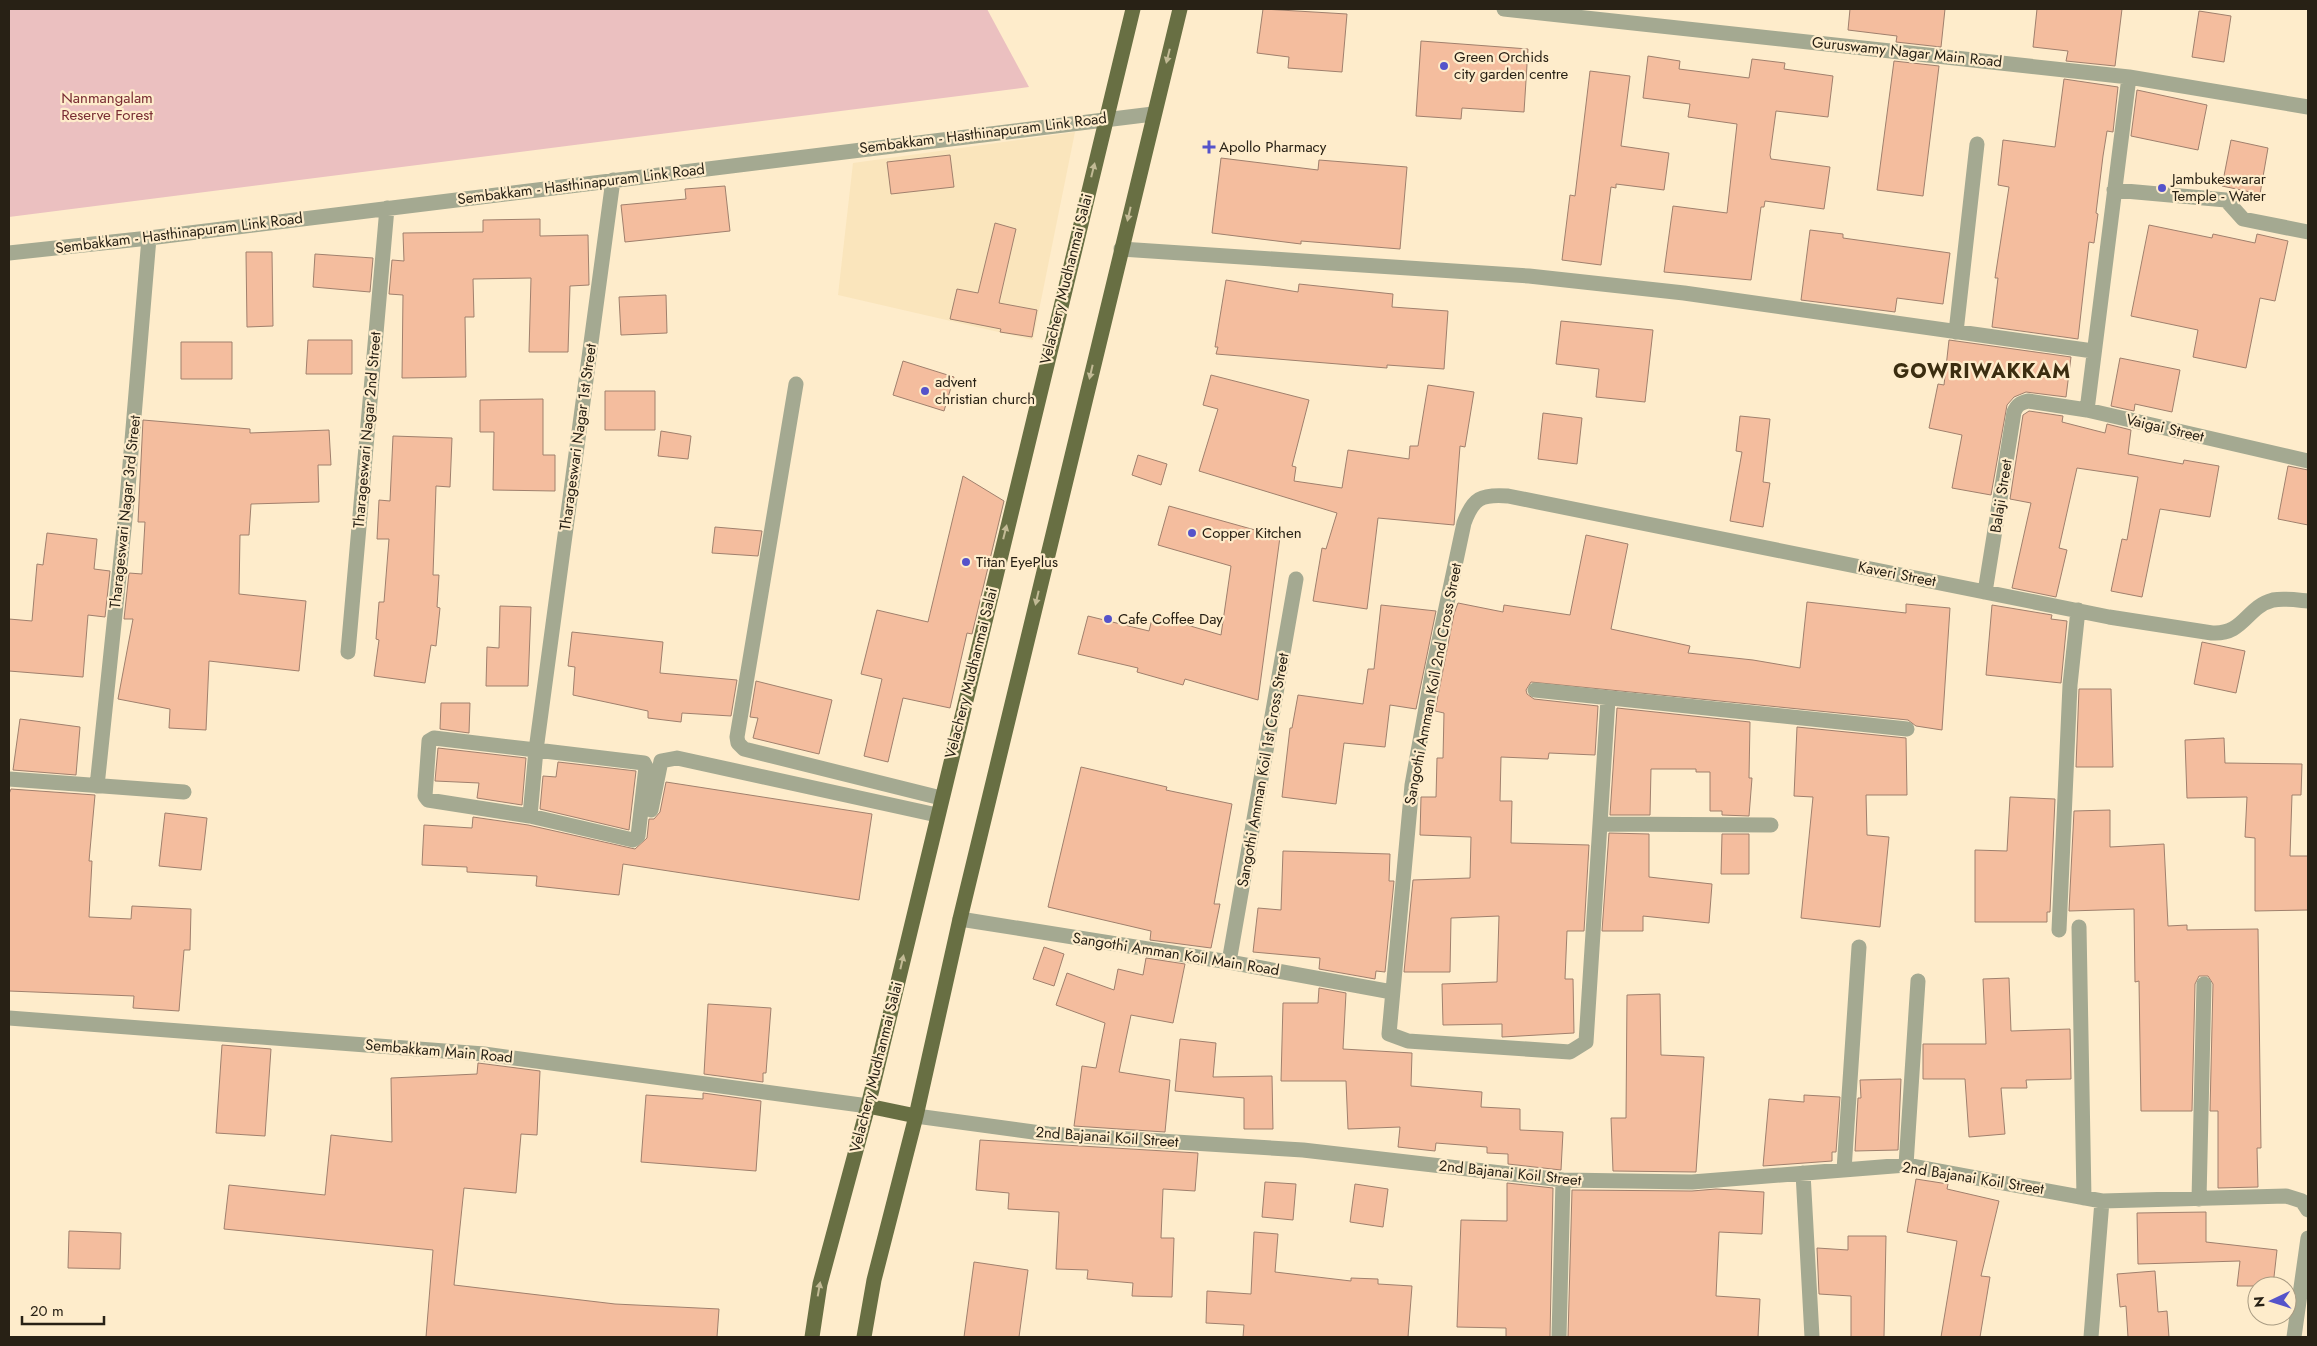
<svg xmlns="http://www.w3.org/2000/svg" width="2317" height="1346" font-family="Jost,sans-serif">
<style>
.built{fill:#fae5bc}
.green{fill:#ebc0c0}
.building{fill:#f4bd9e;stroke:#a0806d}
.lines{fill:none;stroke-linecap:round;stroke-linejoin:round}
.minor{stroke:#a4a991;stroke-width:15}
.major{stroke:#686f43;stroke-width:15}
.oneway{fill:#c2ba95}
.poi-dot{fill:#5553ca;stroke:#feeccb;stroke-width:2}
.labels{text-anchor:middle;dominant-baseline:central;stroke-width:4.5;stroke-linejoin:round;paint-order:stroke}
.street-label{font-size:15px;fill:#282115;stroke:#feeccb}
.poi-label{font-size:15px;fill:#282115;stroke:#feeccb;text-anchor:start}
.park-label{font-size:15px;fill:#782c33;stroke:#feeccb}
.district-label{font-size:20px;font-weight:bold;letter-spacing:1px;fill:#3b2d10;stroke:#feeccb}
</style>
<rect width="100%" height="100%" fill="#feeccb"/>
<path class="built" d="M 1075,132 L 1033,340 L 838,295 L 853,163 Z"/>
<path class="green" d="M 9,9 L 987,9 L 1029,87 L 9,217 Z"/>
<path class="building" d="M 1263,9 L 1347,14 L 1342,72 L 1288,68 L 1289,57 L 1257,53 Z
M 1850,9 L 1945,9 L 1941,47 L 1896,42 L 1897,36 L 1848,30 Z
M 2037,9 L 2122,9 L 2115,66 L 2066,61 L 2068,51 L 2033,47 Z
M 2199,11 L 2231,16 L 2224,62 L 2192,57 Z
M 1421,41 L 1528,49 L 1524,112 L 1462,108 L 1461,119 L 1416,116 Z
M 1648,56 L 1680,61 L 1679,69 L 1749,78 L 1752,59 L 1785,63 L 1784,69 L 1833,76 L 1828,117 L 1776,111 L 1770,155 L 1771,159 L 1830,167 L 1824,209 L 1765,201 L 1764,207 L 1761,207 L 1751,280 L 1664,272 L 1673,206 L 1727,213 L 1737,124 L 1688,117 L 1690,104 L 1643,98 Z
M 1894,61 L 1939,66 L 1923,196 L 1877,190 Z
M 1590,71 L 1630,76 L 1621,146 L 1669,153 L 1664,190 L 1616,184 L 1616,188 L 1611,187 L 1601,265 L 1562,260 L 1570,195 L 1575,196 Z
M 2064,79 L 2118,87 L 2113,132 L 2107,131 L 2103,156 L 2096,213 L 2098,214 L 2094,243 L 2089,242 L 2078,339 L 1992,327 L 1998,278 L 1995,278 L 2009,187 L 1998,185 L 2003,140 L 2055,147 Z
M 2137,90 L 2207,105 L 2198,150 L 2131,136 Z
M 2231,140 L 2268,148 L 2260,194 L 2222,186 Z
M 950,155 L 954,187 L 891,194 L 887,162 Z
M 1221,158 L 1318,170 L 1319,160 L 1407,167 L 1400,249 L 1301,241 L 1301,244 L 1212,233 Z
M 725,186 L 730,231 L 625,242 L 621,205 L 686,199 L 685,189 Z
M 540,219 L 540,236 L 588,235 L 589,285 L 570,286 L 568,352 L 529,352 L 531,278 L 473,279 L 474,317 L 465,317 L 466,377 L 402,378 L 403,295 L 389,294 L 392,260 L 404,261 L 403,233 L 483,232 L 483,220 Z
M 995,223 L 1016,229 L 999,303 L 1037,310 L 1032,337 L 1000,332 L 1001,329 L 950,319 L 957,289 L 978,293 Z
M 2149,225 L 2212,238 L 2213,234 L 2255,243 L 2257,234 L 2288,241 L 2275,301 L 2260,298 L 2246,368 L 2193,357 L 2198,330 L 2131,316 Z
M 1810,230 L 1843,234 L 1843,238 L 1950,253 L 1943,304 L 1897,298 L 1895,312 L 1801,300 Z
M 246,252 L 272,252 L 273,326 L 247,327 Z
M 315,254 L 373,258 L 370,292 L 313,287 Z
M 1226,280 L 1298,292 L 1299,284 L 1393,294 L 1392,307 L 1448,311 L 1444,369 L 1387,365 L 1387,368 L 1216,354 L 1218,347 L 1215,347 Z
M 666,295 L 667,333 L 621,335 L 619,297 Z
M 1561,321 L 1653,330 L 1645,402 L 1596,397 L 1599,369 L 1556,364 Z
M 308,340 L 352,340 L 352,374 L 306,374 Z
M 1949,340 L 2071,357 L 2066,397 L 2026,392 L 2014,397 L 2007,405 L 1991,495 L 1952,488 L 1962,435 L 1929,428 L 1938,384 L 1944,385 Z
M 181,342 L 232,342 L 232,379 L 181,379 Z
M 2120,358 L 2180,370 L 2172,412 L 2135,404 L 2134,411 L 2111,406 Z
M 903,361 L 954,377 L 944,411 L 893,395 Z
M 1211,375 L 1309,400 L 1292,466 L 1296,467 L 1294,481 L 1342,488 L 1348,450 L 1409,459 L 1410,446 L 1418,446 L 1428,385 L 1474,392 L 1465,447 L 1460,446 L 1454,525 L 1378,518 L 1367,609 L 1313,601 L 1322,548 L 1326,549 L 1337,513 L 1199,471 L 1218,409 L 1203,405 Z
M 605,391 L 655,391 L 655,430 L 605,430 Z
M 543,399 L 543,455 L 555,455 L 555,491 L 493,490 L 494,432 L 480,432 L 480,400 Z
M 2029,411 L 2063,416 L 2062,422 L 2105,433 L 2107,424 L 2131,430 L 2128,454 L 2183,464 L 2184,460 L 2219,466 L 2210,517 L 2160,509 L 2142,597 L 2111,591 L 2122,539 L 2127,540 L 2138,477 L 2077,468 L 2059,548 L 2067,550 L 2056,597 L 2012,588 L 2031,503 L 2010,499 L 2023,415 Z
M 1543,413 L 1582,418 L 1577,464 L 1538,459 Z
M 1740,416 L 1770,419 L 1763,482 L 1770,483 L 1763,527 L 1730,521 L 1742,452 L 1736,451 Z
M 143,420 L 250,429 L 250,433 L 329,430 L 331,465 L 318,465 L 319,502 L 251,504 L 249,535 L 240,535 L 239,594 L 306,601 L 299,671 L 209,661 L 206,730 L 169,728 L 170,709 L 118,699 L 133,619 L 124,619 L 129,573 L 142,574 L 145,522 L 138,522 Z
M 661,431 L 691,436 L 688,459 L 658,456 Z
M 393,436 L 452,438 L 450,487 L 436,486 L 433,575 L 439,575 L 437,607 L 440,608 L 436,646 L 431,645 L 425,683 L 374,676 L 379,640 L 376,639 L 379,602 L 384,602 L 389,539 L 377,539 L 379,500 L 390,501 Z
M 1138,455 L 1167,464 L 1161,485 L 1132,475 Z
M 2288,466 L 2308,470 L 2308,525 L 2278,519 Z
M 963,476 L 1004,501 L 972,634 L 967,633 L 950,708 L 903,698 L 888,762 L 864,756 L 882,679 L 861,674 L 877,610 L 928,622 Z
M 1169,506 L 1280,537 L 1258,700 L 1185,679 L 1183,685 L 1137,672 L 1138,668 L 1078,654 L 1088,616 L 1149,631 L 1153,615 L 1221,635 L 1231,566 L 1158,545 Z
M 715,527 L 762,531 L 758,556 L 712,553 Z
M 47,533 L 97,539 L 94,569 L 110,571 L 105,617 L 88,615 L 83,677 L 9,671 L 9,619 L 32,621 L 37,564 L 43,565 Z
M 1586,535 L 1628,544 L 1611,629 L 1690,646 L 1688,653 L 1753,660 L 1800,668 L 1807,602 L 1906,613 L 1906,604 L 1950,608 L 1942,730 L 1916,726 L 1908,720 L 1531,682 L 1526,690 L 1527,694 L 1534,699 L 1598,706 L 1595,755 L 1549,753 L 1548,759 L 1501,757 L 1500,801 L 1512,801 L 1511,843 L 1589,845 L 1584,931 L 1567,931 L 1565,979 L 1573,979 L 1574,1033 L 1502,1037 L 1502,1024 L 1443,1025 L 1442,984 L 1497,982 L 1499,916 L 1451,918 L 1450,972 L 1404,972 L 1413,880 L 1470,878 L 1471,837 L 1420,835 L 1421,797 L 1436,797 L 1437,758 L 1443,758 L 1444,713 L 1435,711 L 1454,614 L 1458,603 L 1503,612 L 1504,605 L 1570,615 Z
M 1381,605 L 1436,611 L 1416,709 L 1390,705 L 1385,747 L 1344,743 L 1336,804 L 1282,797 L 1290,728 L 1292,728 L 1298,695 L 1363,704 L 1368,669 L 1374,669 Z
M 1992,605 L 2052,615 L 2051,619 L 2067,621 L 2061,683 L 1986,675 Z
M 500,606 L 531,607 L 528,686 L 486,686 L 487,647 L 499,648 Z
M 572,632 L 663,642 L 660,673 L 737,680 L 731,716 L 682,713 L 681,722 L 648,718 L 648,711 L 573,695 L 575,667 L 568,666 Z
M 2202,642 L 2245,651 L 2236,693 L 2194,684 Z
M 756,681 L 832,700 L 819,754 L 753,738 L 758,718 L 750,717 Z
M 2079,689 L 2111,689 L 2113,767 L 2076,767 Z
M 441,703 L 470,703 L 469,733 L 440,729 Z
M 1617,708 L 1750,722 L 1749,778 L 1752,778 L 1749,816 L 1722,815 L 1722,811 L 1710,811 L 1710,772 L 1696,772 L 1696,769 L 1651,769 L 1650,815 L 1610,815 Z
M 20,719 L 80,727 L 76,775 L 13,770 Z
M 1797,727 L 1906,738 L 1907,795 L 1866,795 L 1867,835 L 1889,837 L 1880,927 L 1801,918 L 1813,797 L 1794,796 Z
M 2224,738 L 2225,763 L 2302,764 L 2301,795 L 2292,795 L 2290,856 L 2308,856 L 2308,910 L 2255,911 L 2255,838 L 2245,837 L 2247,797 L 2187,798 L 2185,740 Z
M 438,748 L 526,758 L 522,805 L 477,798 L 479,783 L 435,781 Z
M 558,762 L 636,771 L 629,830 L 540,809 L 543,776 L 556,777 Z
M 1081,767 L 1167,787 L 1166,790 L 1232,804 L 1214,904 L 1220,904 L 1211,948 L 1150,940 L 1151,931 L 1048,907 Z
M 666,782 L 872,814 L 859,900 L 623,864 L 619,895 L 536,886 L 537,876 L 467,872 L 467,867 L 422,865 L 424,825 L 472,828 L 473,817 L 528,825 L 635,849 L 647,838 L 649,819 L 654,819 L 660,812 Z
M 11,789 L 95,795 L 89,861 L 92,861 L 89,917 L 131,919 L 132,906 L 191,909 L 190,950 L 184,950 L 179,1011 L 133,1008 L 134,996 L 9,991 L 9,794 Z
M 2010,797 L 2055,799 L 2050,912 L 2047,912 L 2047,922 L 1975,922 L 1975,850 L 2007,851 Z
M 2110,810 L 2110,847 L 2164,844 L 2168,926 L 2187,925 L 2187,930 L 2258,929 L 2261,1148 L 2257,1148 L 2258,1187 L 2218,1188 L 2218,1111 L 2210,1111 L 2213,984 L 2208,976 L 2199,976 L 2195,984 L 2192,1111 L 2141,1111 L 2139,981 L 2135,982 L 2134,909 L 2069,911 L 2074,811 Z
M 165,813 L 207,818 L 201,870 L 159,866 Z
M 1609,833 L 1649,834 L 1649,877 L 1712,884 L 1709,923 L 1643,916 L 1643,931 L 1602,931 Z
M 1722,834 L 1749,834 L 1749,874 L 1721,874 Z
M 1283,851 L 1390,854 L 1389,881 L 1394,881 L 1385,972 L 1376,971 L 1375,979 L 1319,969 L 1320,958 L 1253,952 L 1258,908 L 1281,910 Z
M 1044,947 L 1064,954 L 1054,986 L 1033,979 Z
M 1146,958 L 1185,964 L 1173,1023 L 1131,1015 L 1119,1072 L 1170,1080 L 1165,1132 L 1074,1126 L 1082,1066 L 1096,1068 L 1105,1023 L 1056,1005 L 1067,973 L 1114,990 L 1118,969 L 1143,975 Z
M 2009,978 L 2011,1031 L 2070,1029 L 2071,1079 L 2026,1080 L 2027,1088 L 2001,1088 L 2005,1134 L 1969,1137 L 1965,1079 L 1923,1079 L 1923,1044 L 1986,1044 L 1983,979 Z
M 1319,988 L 1346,993 L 1343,1049 L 1412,1053 L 1411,1086 L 1482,1092 L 1481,1107 L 1520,1109 L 1520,1130 L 1563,1132 L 1561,1170 L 1508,1164 L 1508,1154 L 1487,1153 L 1487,1147 L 1436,1143 L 1435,1151 L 1398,1147 L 1400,1127 L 1348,1129 L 1346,1081 L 1281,1081 L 1283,1003 L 1318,1003 Z
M 1660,994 L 1661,1055 L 1704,1057 L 1696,1172 L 1613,1171 L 1611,1118 L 1626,1118 L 1627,995 Z
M 708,1004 L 771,1008 L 766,1073 L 763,1073 L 763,1082 L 704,1074 Z
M 1180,1039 L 1216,1043 L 1213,1077 L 1272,1076 L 1273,1129 L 1244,1129 L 1244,1098 L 1175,1091 Z
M 222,1045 L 271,1049 L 265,1136 L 216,1133 Z
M 478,1063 L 540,1071 L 537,1135 L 521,1134 L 516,1193 L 464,1188 L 454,1285 L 615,1304 L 719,1309 L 717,1337 L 426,1337 L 433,1250 L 224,1229 L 229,1185 L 325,1195 L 331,1135 L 392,1142 L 391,1078 L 477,1074 Z
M 1901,1079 L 1898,1150 L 1855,1151 L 1858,1098 L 1861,1098 L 1860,1080 Z
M 703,1093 L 761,1101 L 756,1171 L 641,1162 L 646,1095 L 703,1099 Z
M 1804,1095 L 1840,1097 L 1836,1152 L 1832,1152 L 1832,1161 L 1763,1166 L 1769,1099 L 1804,1102 Z
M 980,1140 L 1198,1153 L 1195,1191 L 1163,1189 L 1161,1238 L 1174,1238 L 1172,1297 L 1132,1296 L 1133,1283 L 1087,1279 L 1088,1270 L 1056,1269 L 1059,1212 L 1008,1209 L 1009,1193 L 976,1190 Z
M 1916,1179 L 1948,1184 L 1947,1189 L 1999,1201 L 1981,1276 L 1990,1277 L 1980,1337 L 1941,1337 L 1957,1241 L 1907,1232 Z
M 1265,1182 L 1296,1184 L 1293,1220 L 1262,1217 Z
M 1507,1183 L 1553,1188 L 1550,1337 L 1506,1337 L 1506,1328 L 1457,1327 L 1461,1220 L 1507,1221 Z
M 1355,1184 L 1388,1189 L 1383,1227 L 1350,1222 Z
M 1716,1189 L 1764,1192 L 1762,1234 L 1719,1232 L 1716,1296 L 1760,1299 L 1758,1337 L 1568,1337 L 1572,1190 L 1692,1191 Z
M 2206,1212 L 2206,1242 L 2277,1250 L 2273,1286 L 2237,1286 L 2240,1261 L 2138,1264 L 2137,1213 Z
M 69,1231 L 121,1233 L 120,1269 L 68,1268 Z
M 1254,1232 L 1278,1234 L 1275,1272 L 1351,1281 L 1351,1278 L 1378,1279 L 1378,1284 L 1412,1286 L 1408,1337 L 1243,1337 L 1244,1325 L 1206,1323 L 1207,1291 L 1251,1294 Z
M 1848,1236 L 1886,1236 L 1884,1337 L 1851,1337 L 1851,1296 L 1819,1294 L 1817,1248 L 1848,1250 Z
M 974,1262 L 1028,1270 L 1019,1337 L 964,1337 Z
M 2155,1271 L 2158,1312 L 2167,1311 L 2169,1337 L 2128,1337 L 2126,1306 L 2120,1307 L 2117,1274 Z"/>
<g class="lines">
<path class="minor" d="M 1504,9 L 2129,77 L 2308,107
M 2114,190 L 2226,200 L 2243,219 L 2308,232
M 1121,249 L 1529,276 L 1684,293 L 2093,351
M 9,253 L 149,238 L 1153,114
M 1956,332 L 1977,144
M 796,384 L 737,737 L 738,743 L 744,749 L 941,798
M 2087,410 L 2129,77
M 1985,592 L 2014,412 C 2017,405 2020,403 2028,401 L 2087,410 L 2308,461
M 348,652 L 387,208
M 1535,690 L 1907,729
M 1608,699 L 1586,1042 L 1570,1052 L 1408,1041 L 1389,1034 L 1412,785 L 1433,669 L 1464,523 C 1473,498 1481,494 1508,496 L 2109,617 L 2212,633 C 2244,635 2246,607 2273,600 C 2284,598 2297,600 2308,601
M 9,779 L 184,792
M 97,786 L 127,500 L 149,238
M 651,810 L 661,761 L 677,758 L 937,815
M 530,816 L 536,750 L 434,738 L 429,741 L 425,796 L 428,800 L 530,816 L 633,840 L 638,836 L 646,767 L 644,763 L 536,750 L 613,180
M 1600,824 L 1771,825
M 960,919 L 1229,962 L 1392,992
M 2079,927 L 2084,1198
M 2059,930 L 2070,685 L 2078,610
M 1229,962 L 1296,579
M 9,1018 L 484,1054 L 868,1106
M 916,1116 L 1048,1134 L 1303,1150 L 1563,1180 L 1692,1182 L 1906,1165 L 2102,1201 L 2286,1196 L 2302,1201 L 2308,1210
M 1906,1165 L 1918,981
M 1844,1170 L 1859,947
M 1803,1173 L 1812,1337
M 2199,1199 L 2204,984
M 1559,1337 L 1563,1180
M 2091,1337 L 2102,1201
M 2294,1337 L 2308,1238"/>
<path class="major" d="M 868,1106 L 916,1116
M 812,1337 L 820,1284 L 868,1106 L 1133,9
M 864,1337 L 874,1280 L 916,1116 L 960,919 L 1180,9"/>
</g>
<defs><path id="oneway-solid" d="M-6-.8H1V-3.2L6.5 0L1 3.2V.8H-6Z" transform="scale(1.25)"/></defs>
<g class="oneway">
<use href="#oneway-solid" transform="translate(1168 56) rotate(104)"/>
<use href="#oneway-solid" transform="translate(1093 170) rotate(-76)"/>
<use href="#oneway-solid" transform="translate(1129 214) rotate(103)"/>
<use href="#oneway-solid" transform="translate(1091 372) rotate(103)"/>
<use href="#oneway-solid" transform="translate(1005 532) rotate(-76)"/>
<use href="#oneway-solid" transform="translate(1037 598) rotate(103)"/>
<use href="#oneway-solid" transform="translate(902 962) rotate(-77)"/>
<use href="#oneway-solid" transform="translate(819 1289) rotate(-80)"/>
</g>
<g class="poi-dot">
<circle cx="1444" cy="66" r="5"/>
<path d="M1206.5 139.5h5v5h5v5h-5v5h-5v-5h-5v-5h5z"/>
<circle cx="2162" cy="188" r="5"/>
<circle cx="925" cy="391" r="5"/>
<circle cx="1192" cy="533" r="5"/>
<circle cx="966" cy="562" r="5"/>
<circle cx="1108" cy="619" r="5"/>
</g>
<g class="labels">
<g class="street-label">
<text transform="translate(1907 52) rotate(6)">Guruswamy Nagar Main Road</text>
<text transform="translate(983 133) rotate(-7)">Sembakkam - Hasthinapuram Link Road</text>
<text transform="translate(581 184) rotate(-7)">Sembakkam - Hasthinapuram Link Road</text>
<text transform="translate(179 233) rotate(-7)">Sembakkam - Hasthinapuram Link Road</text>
<text transform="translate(1066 279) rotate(-76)">Velachery Mudhanmai Salai</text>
<text transform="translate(2165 428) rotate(13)">Vaigai Street</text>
<text transform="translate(367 430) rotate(-85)">Tharageswari Nagar 2nd Street</text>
<text transform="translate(578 437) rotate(-82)">Tharageswari Nagar 1st Street</text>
<text transform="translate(2001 496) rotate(-81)">Balaji Street</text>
<text transform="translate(125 512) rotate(-84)">Tharageswari Nagar 3rd Street</text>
<text transform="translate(1897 574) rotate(11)">Kaveri Street</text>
<text transform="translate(971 673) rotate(-76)">Velachery Mudhanmai Salai</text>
<text transform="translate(1433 684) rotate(-79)">Sangothi Amman Koil 2nd Cross Street</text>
<text transform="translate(1263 770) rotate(-80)">Sangothi Amman Koil 1st Cross Street</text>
<text transform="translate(1176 954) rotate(9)">Sangothi Amman Koil Main Road</text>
<text transform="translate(439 1051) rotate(5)">Sembakkam Main Road</text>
<text transform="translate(876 1067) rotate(-76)">Velachery Mudhanmai Salai</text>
<text transform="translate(1107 1137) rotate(4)">2nd Bajanai Koil Street</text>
<text transform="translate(1510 1173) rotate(6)">2nd Bajanai Koil Street</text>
<text transform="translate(1973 1178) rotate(9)">2nd Bajanai Koil Street</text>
</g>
<g class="poi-label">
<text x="1454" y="57">Green Orchids<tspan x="1454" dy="17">city garden centre</tspan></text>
<text x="1219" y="147">Apollo Pharmacy</text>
<text x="2172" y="179">Jambukeswarar<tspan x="2172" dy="17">Temple - Water</tspan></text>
<text x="935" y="382">advent<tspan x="935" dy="17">christian church</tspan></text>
<text x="1202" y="533">Copper Kitchen</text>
<text x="976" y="562">Titan EyePlus</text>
<text x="1118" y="619">Cafe Coffee Day</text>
</g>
<g class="park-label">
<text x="107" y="98">Nanmangalam<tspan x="107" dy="17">Reserve Forest</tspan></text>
</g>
<g class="district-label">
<text x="1982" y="371">GOWRIWAKKAM</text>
</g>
</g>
<rect width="2317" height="1346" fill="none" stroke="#282115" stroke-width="20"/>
<g transform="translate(2272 1301) rotate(266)"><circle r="24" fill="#feeccb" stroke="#a89b82"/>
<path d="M0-4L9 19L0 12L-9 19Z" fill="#5553ca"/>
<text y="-8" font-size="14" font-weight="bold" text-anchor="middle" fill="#282115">N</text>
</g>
<path d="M22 1316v8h82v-8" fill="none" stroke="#282115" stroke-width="2.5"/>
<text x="30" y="1316" font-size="15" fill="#282115" stroke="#feeccb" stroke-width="4" paint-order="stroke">20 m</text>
</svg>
